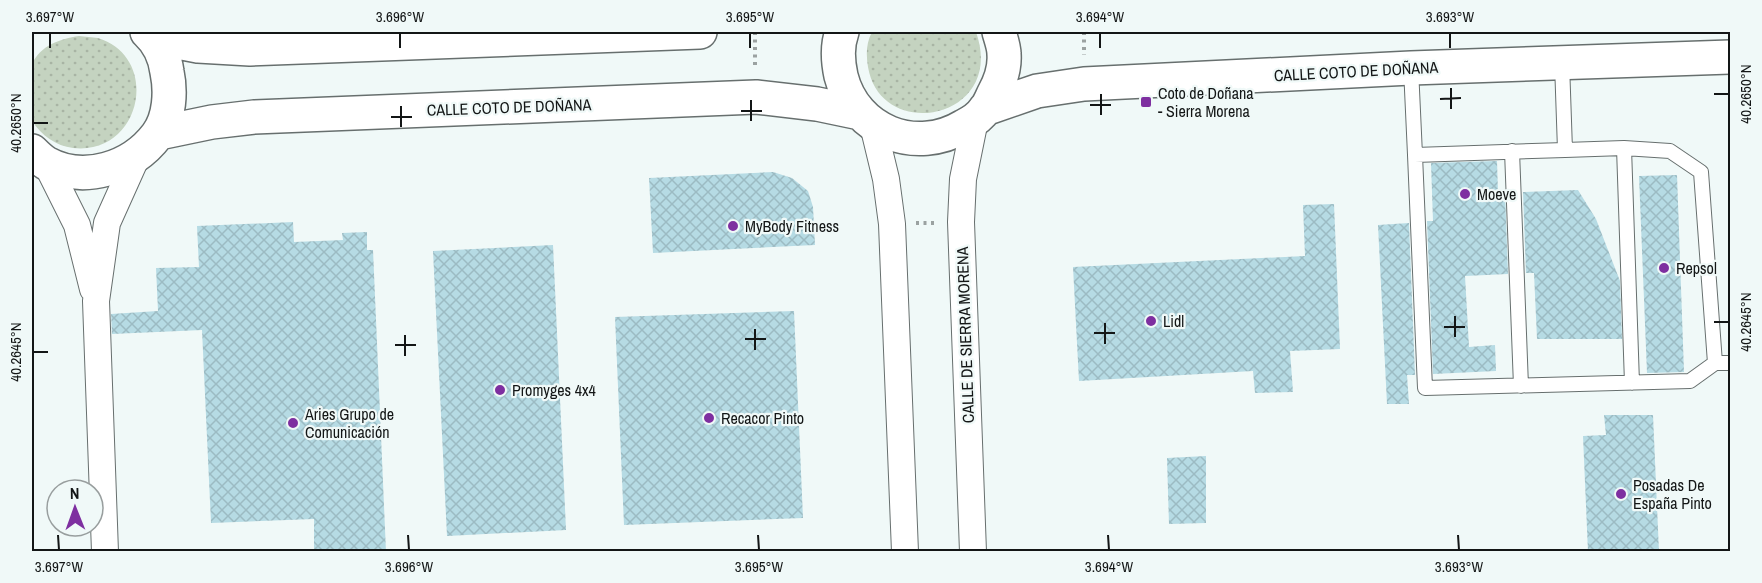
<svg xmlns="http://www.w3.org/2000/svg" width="1762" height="583" font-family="'Archivo Narrow',sans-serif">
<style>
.grass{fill:url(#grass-dots)}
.building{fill:url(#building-cross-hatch)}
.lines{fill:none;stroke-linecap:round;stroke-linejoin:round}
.lane-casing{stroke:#676f6e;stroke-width:16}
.street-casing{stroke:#676f6e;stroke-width:28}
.secondary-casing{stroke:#676f6e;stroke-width:36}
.path{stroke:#9ba2a1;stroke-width:4;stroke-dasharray:3 4.5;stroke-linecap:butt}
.lane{stroke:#fff;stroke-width:14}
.street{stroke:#fff;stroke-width:26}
.secondary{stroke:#fff;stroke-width:33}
.ticks{fill:none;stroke:#131616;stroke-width:2}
.poi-dot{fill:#7e2fa0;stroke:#f0f9f8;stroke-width:2}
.labels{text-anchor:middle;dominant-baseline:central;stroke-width:4.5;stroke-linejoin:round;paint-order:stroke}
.street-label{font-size:16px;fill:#131616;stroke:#f0f9f8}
.poi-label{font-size:16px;fill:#131616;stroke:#f0f9f8;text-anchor:start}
.neatline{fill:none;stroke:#131616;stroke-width:2}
.ticks-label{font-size:15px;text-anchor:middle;fill:#131616}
</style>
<defs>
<pattern id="grass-dots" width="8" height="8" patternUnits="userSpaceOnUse" patternTransform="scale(1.5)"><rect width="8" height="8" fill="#c4d3c0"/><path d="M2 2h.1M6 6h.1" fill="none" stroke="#a8b4a4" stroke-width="1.8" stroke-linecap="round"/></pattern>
<pattern id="building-cross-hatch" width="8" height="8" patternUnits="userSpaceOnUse" patternTransform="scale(1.5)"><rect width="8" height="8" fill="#b6dbe4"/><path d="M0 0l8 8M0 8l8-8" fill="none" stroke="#9cbbc3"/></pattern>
</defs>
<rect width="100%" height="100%" fill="#f0f9f8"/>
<path class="grass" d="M 872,32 L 976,32 C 1007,119 881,144 868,67 C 866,55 866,43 872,32 Z
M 79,36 C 85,37 92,37 98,38 C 162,58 141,156 73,148 C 56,146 41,135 32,121 L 32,64 C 41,45 60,39 79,36 Z"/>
<path class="building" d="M 1497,161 L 1498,193 L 1505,192 L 1508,274 L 1465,276 L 1469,347 L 1495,345 L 1496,371 L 1433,374 L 1427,221 L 1433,221 L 1431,163 Z
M 773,172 L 792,178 L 808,191 L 813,207 L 815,245 L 653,253 L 649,178 Z
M 1677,175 L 1684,372 L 1647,373 L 1639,176 Z
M 1578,190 L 1596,219 L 1620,281 L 1622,339 L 1537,339 L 1534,273 L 1526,273 L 1523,192 Z
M 1334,204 L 1340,349 L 1290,351 L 1293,392 L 1255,393 L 1253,371 L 1079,381 L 1073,267 L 1305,256 L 1303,205 Z
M 293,222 L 294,242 L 343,240 L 342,233 L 367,232 L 367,250 L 373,250 L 386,552 L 314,552 L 314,519 L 211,523 L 202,330 L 112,334 L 111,314 L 158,311 L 156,268 L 199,267 L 197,226 Z
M 1409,223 L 1415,375 L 1407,375 L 1409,404 L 1387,404 L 1378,225 Z
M 553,245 L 566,530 L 447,536 L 433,251 Z
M 794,311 L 803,518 L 624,525 L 615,317 Z
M 1604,415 L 1653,415 L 1659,552 L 1588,552 L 1583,436 L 1606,435 Z
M 1206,456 L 1206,523 L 1169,524 L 1167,458 Z"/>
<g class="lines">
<g class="lane-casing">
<path id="lane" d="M 1562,63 L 1565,150 L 1624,148 L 1670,151 L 1701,172 L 1715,363 L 1730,363
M 1411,68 L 1415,155 L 1565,150
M 1624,148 L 1632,383
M 1512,151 L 1521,386
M 1415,155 L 1425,388 L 1690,381 L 1715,363"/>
</g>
<g class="street-casing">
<path id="street" d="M 873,125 L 886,179 L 892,224 L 905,552
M 46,163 L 77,225 L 93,289
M 105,552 L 96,301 L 107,223 L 138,154
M 973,552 L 961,222 L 963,179 L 975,120"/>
</g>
<g class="secondary-casing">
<path id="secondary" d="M 842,32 C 837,45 838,62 841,76 C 855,132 916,155 964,126 C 972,122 980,117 985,109 C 989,105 991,99 994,93 C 1000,82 1005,67 1004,54 C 1004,47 1001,39 999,32
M 152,37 L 198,46 L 250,49 L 700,32
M 985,109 L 1037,91 L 1084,84 L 1411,68 L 1730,57
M 159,133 L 212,122 L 254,117 L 756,97 L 817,104 L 860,113
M 32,151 C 36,155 41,160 46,163 C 84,184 132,168 157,135 C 170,118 171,91 167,72 C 165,57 158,42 147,32"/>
</g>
<path class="path" d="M 755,32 L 755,67
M 1084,32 L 1084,55
M 916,223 L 936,223"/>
<use href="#lane" class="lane"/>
<use href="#street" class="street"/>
<use href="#secondary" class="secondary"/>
</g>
<path class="ticks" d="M 50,33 L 50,48M 400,33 L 400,48M 750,33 L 750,48M 1100,33 L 1100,48M 1450,33 L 1450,48M 1451,88 L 1451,109M 1101,94 L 1101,115M 1714,94 L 1729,94M 1440,99 L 1461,98M 751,100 L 751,121M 1090,105 L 1111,105M 401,106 L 401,127M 741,111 L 762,111M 391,117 L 412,117M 33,123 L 48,123M 1455,316 L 1455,337M 1714,322 L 1729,322M 1105,323 L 1105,344M 1444,327 L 1465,327M 755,329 L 755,350M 1094,333 L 1115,333M 405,335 L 405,356M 745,339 L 766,339M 395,345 L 416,345M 33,352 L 48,352M 58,535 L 59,550M 408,535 L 409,550M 758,535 L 759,550M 1108,535 L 1109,550M 1458,535 L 1459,550"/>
<g class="poi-dot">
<rect x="1140" y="96" width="12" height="12" rx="3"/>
<circle cx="1465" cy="194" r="6"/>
<circle cx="733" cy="226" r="6"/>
<circle cx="1664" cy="268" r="6"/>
<circle cx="1151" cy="321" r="6"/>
<circle cx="500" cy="390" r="6"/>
<circle cx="709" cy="418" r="6"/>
<circle cx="293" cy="423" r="6"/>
<circle cx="1621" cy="494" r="6"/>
</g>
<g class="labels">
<g class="street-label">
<text transform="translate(1356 71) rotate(-3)">CALLE COTO DE DOÑANA</text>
<text transform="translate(509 107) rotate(-2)">CALLE COTO DE DOÑANA</text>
<text transform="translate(965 335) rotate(-92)">CALLE DE SIERRA MORENA</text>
</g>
<g class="poi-label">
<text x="1158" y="93">Coto de Doñana<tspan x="1158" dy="18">- Sierra Morena</tspan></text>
<text x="1477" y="194">Moeve</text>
<text x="745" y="226">MyBody Fitness</text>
<text x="1676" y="268">Repsol</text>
<text x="1163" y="321">Lidl</text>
<text x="512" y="390">Promyges 4x4</text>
<text x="305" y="414">Aries Grupo de<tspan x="305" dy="18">Comunicación</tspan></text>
<text x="721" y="418">Recacor Pinto</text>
<text x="1633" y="485">Posadas De<tspan x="1633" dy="18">España Pinto</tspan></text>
</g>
</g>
<rect width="1762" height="583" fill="none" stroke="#f0f9f8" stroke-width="66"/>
<g transform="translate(75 508) rotate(359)"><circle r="28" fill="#f0f9f8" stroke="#989e9e" stroke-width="1.5"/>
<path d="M0-4.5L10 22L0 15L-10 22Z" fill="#7e2fa0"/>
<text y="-9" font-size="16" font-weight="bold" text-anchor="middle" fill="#131616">N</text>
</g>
<rect x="33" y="33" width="1696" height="517" class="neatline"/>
<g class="ticks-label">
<text x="50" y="22">3.697°W</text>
<text x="400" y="22">3.696°W</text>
<text x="750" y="22">3.695°W</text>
<text x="1100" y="22">3.694°W</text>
<text x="1450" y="22">3.693°W</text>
<text transform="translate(1746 94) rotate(-90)" y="5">40.2650°N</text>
<text transform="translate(16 123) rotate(-90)" y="5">40.2650°N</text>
<text transform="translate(1746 322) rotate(-90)" y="5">40.2645°N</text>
<text transform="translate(16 352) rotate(-90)" y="5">40.2645°N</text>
<text x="59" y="572">3.697°W</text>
<text x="409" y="572">3.696°W</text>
<text x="759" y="572">3.695°W</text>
<text x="1109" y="572">3.694°W</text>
<text x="1459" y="572">3.693°W</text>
</g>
</svg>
